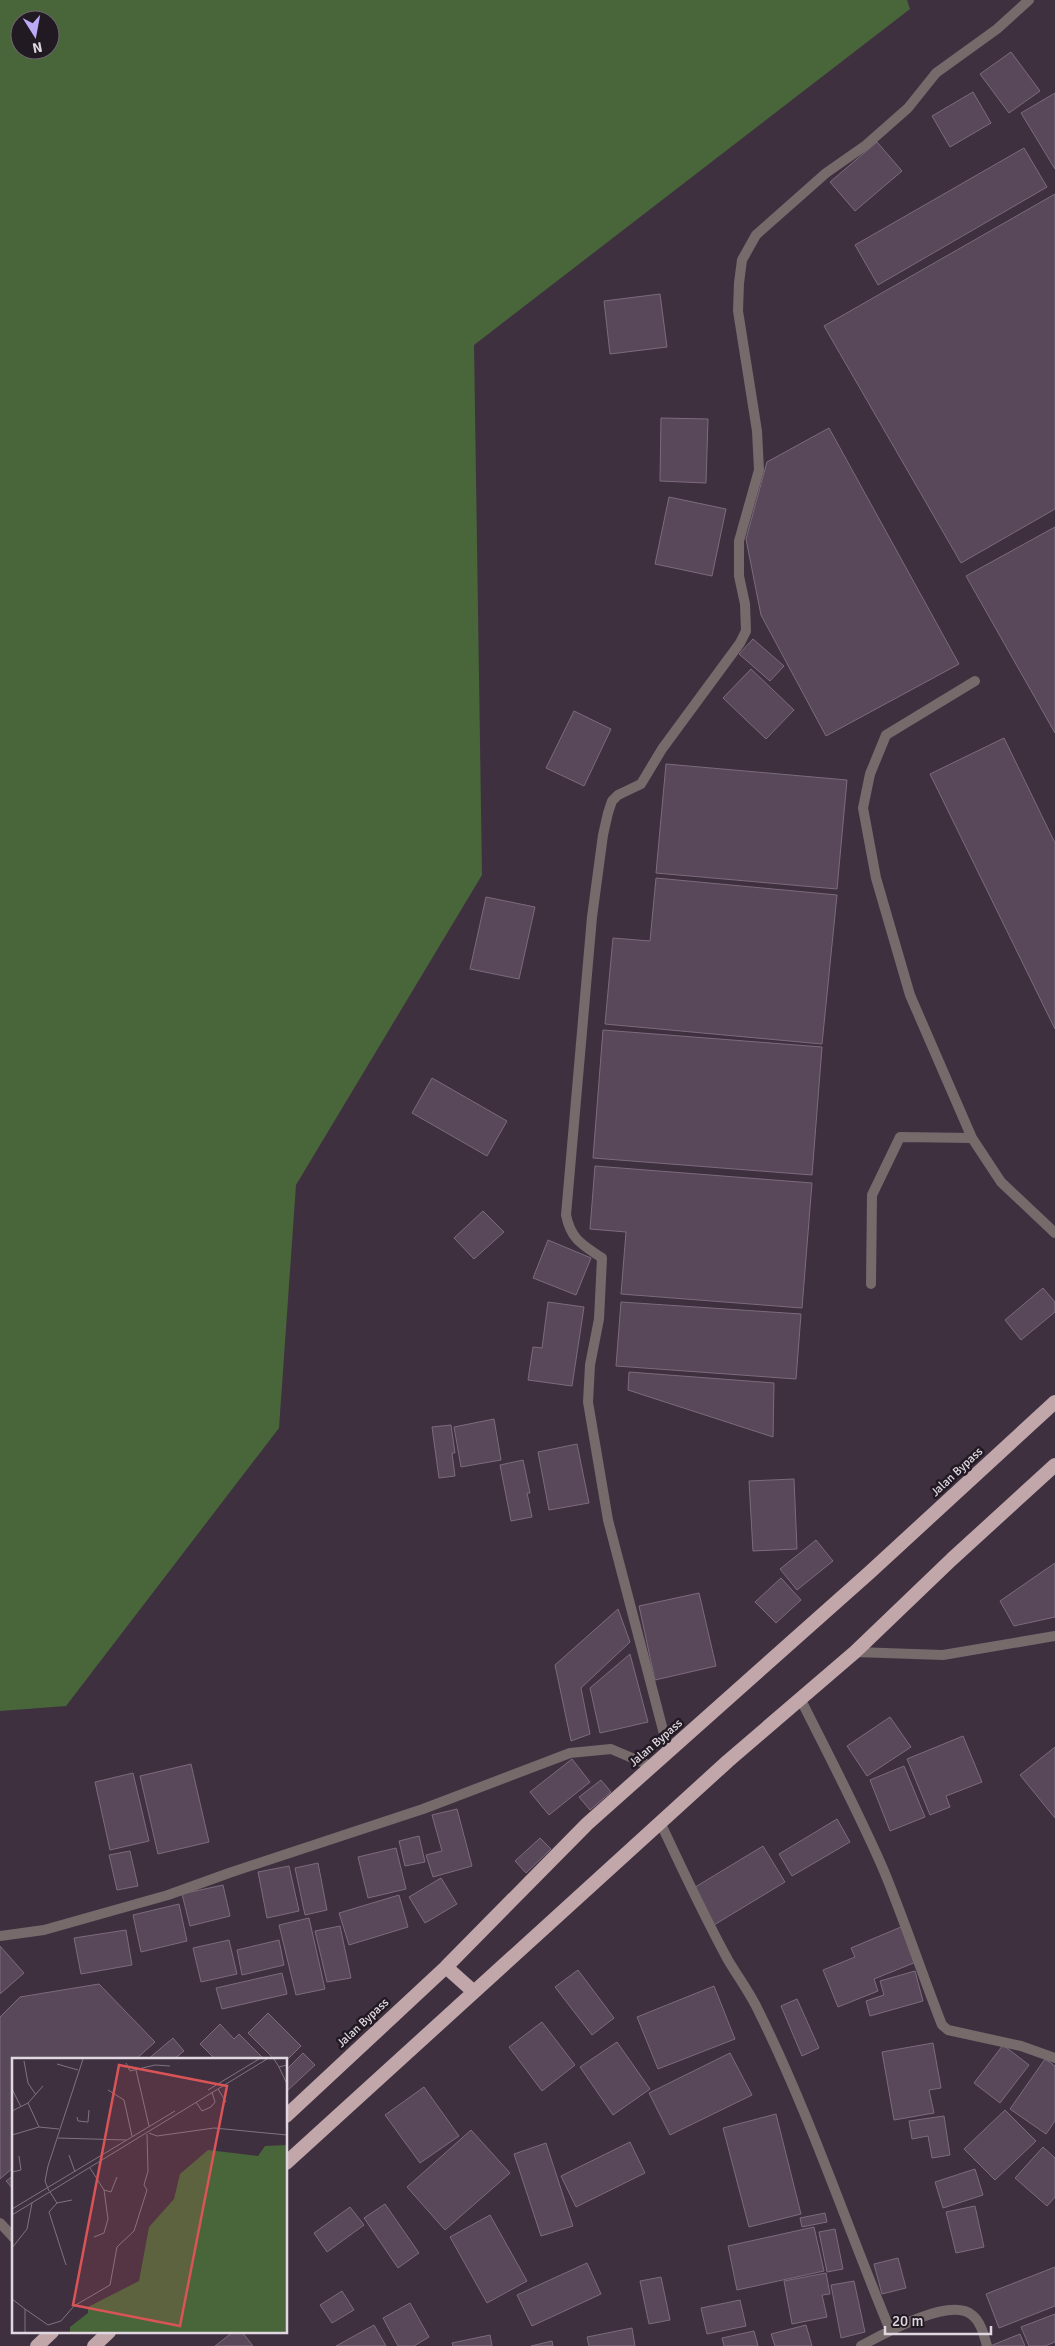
<svg xmlns="http://www.w3.org/2000/svg" width="1055" height="2346" font-family="Signika,sans-serif">
<style>
.forest{fill:#48663a;fill-rule:evenodd}
.building{fill:#584859;stroke:#7c6b7d}
.lines{fill:none;stroke-linecap:round;stroke-linejoin:round}
.service{stroke:#766a6b;stroke-width:10}
.minor{stroke:#766a6b;stroke-width:10}
.trunk{stroke:#c2a7aa;stroke-width:14}
.labels{text-anchor:middle;dominant-baseline:central;stroke-width:5;stroke-linejoin:round;paint-order:stroke}
.street-label{font-size:12px;fill:#e0d7e1;stroke:#211a22}
.inset-road{fill:none;stroke:#7f7380;stroke-width:1}
.view{fill:#d85456;fill-opacity:0.15;stroke:#d85456;stroke-width:2.5}
.inset-edge{fill:none;stroke:#e0d7e1;stroke-width:2.5}
</style>
<rect width="100%" height="100%" fill="#3f3040"/>
<path class="forest" d="M 0,0 L 907,0 L 910,9 L 474,345 L 482,875 L 296,1185 L 279,1428 L 66,1706 L 0,1711 ZM 20,20 L 50,20 L 50,50 L 20,50 Z"/>
<path class="building" d="M 1011,52 L 1040,91 L 1009,113 L 980,74 Z
M 973,92 L 991,123 L 950,147 L 932,116 Z
M 1055,93 L 1055,169 L 1021,113 Z
M 877,142 L 902,171 L 855,211 L 830,182 Z
M 1024,148 L 1047,187 L 878,285 L 855,245 Z
M 1055,194 L 1055,509 L 961,563 L 824,326 Z
M 660,294 L 667,347 L 610,354 L 604,301 Z
M 661,418 L 708,419 L 706,483 L 660,481 Z
M 829,428 L 959,664 L 826,736 L 761,615 L 746,539 L 767,462 Z
M 669,497 L 726,509 L 712,576 L 655,564 Z
M 1055,527 L 1055,733 L 966,576 Z
M 753,639 L 784,666 L 770,681 L 739,654 Z
M 751,669 L 794,710 L 766,739 L 723,698 Z
M 574,711 L 611,729 L 584,786 L 546,768 Z
M 1004,738 L 1055,843 L 1055,1029 L 930,774 Z
M 666,764 L 847,780 L 837,889 L 656,873 Z
M 656,878 L 837,895 L 822,1044 L 605,1024 L 613,938 L 650,941 Z
M 486,897 L 535,907 L 519,979 L 470,969 Z
M 603,1030 L 822,1047 L 812,1175 L 593,1158 Z
M 432,1078 L 507,1121 L 487,1156 L 412,1113 Z
M 595,1166 L 812,1183 L 802,1308 L 621,1294 L 626,1232 L 590,1229 Z
M 483,1211 L 504,1232 L 474,1259 L 454,1238 Z
M 548,1240 L 591,1258 L 576,1295 L 533,1278 Z
M 1043,1288 L 1055,1302 L 1055,1312 L 1021,1340 L 1005,1320 Z
M 548,1302 L 584,1307 L 572,1386 L 528,1380 L 533,1347 L 542,1348 Z
M 621,1302 L 801,1314 L 796,1379 L 616,1366 Z
M 629,1372 L 774,1383 L 773,1437 L 628,1390 Z
M 494,1419 L 501,1460 L 461,1467 L 454,1427 Z
M 451,1425 L 455,1453 L 452,1453 L 455,1476 L 439,1478 L 432,1427 Z
M 577,1444 L 589,1503 L 549,1510 L 538,1452 Z
M 523,1460 L 530,1493 L 527,1493 L 532,1517 L 511,1521 L 500,1465 Z
M 794,1479 L 797,1549 L 753,1551 L 749,1481 Z
M 816,1540 L 833,1561 L 797,1590 L 780,1569 Z
M 1055,1563 L 1055,1617 L 1014,1626 L 1000,1601 Z
M 781,1578 L 801,1600 L 776,1623 L 755,1602 Z
M 699,1593 L 716,1666 L 655,1680 L 639,1606 Z
M 618,1609 L 630,1642 L 581,1688 L 590,1734 L 571,1741 L 555,1665 Z
M 630,1654 L 648,1722 L 600,1733 L 590,1688 Z
M 890,1717 L 911,1747 L 867,1776 L 847,1746 Z
M 963,1736 L 982,1782 L 946,1796 L 950,1807 L 930,1815 L 907,1759 Z
M 1055,1747 L 1055,1818 L 1020,1775 Z
M 572,1759 L 590,1782 L 549,1815 L 530,1792 Z
M 191,1764 L 209,1842 L 158,1854 L 140,1776 Z
M 904,1766 L 925,1817 L 890,1831 L 870,1780 Z
M 133,1773 L 149,1841 L 110,1850 L 95,1782 Z
M 601,1780 L 611,1792 L 590,1810 L 579,1797 Z
M 457,1809 L 472,1866 L 433,1877 L 426,1855 L 442,1851 L 432,1815 Z
M 837,1819 L 850,1842 L 792,1876 L 779,1854 Z
M 419,1836 L 425,1862 L 405,1866 L 399,1841 Z
M 540,1838 L 551,1849 L 526,1873 L 515,1861 Z
M 763,1846 L 785,1882 L 714,1925 L 692,1889 Z
M 396,1848 L 406,1889 L 368,1898 L 358,1857 Z
M 130,1851 L 138,1886 L 117,1890 L 109,1855 Z
M 318,1863 L 327,1910 L 305,1915 L 295,1868 Z
M 289,1866 L 299,1911 L 267,1918 L 258,1872 Z
M 441,1878 L 457,1904 L 425,1923 L 409,1897 Z
M 223,1885 L 230,1916 L 190,1926 L 182,1894 Z
M 399,1895 L 408,1927 L 349,1945 L 339,1913 Z
M 179,1904 L 187,1941 L 141,1952 L 133,1915 Z
M 309,1918 L 325,1989 L 296,1995 L 279,1925 Z
M 340,1926 L 351,1978 L 327,1982 L 315,1931 Z
M 901,1927 L 916,1962 L 874,1979 L 878,1991 L 838,2007 L 823,1970 L 855,1957 L 851,1948 Z
M 126,1930 L 132,1965 L 81,1974 L 74,1938 Z
M 229,1940 L 237,1974 L 201,1982 L 193,1948 Z
M 279,1940 L 284,1965 L 242,1975 L 237,1950 Z
M 0,1946 L 24,1973 L 0,1994 Z
M 578,1970 L 614,2018 L 592,2035 L 555,1987 Z
M 915,1971 L 923,2001 L 870,2016 L 866,2001 L 884,1995 L 880,1981 Z
M 282,1973 L 287,1994 L 222,2009 L 216,1988 Z
M 99,1984 L 155,2042 L 135,2060 L 14,2060 L 14,2167 L 0,2179 L 0,2017 L 20,1997 Z
M 714,1986 L 735,2039 L 658,2069 L 637,2017 Z
M 797,1999 L 819,2048 L 802,2056 L 781,2006 Z
M 268,2013 L 301,2046 L 286,2061 L 268,2060 L 272,2057 L 248,2033 Z
M 542,2022 L 575,2065 L 542,2091 L 509,2047 Z
M 220,2024 L 234,2039 L 239,2034 L 265,2060 L 216,2060 L 200,2044 Z
M 173,2038 L 184,2051 L 173,2060 L 147,2060 Z
M 617,2042 L 650,2089 L 613,2115 L 580,2067 Z
M 933,2043 L 941,2088 L 929,2090 L 934,2113 L 894,2120 L 882,2052 Z
M 1003,2045 L 1029,2065 L 1000,2103 L 974,2083 Z
M 303,2053 L 315,2065 L 286,2092 L 286,2070 Z
M 730,2053 L 752,2095 L 670,2135 L 649,2093 Z
M 1045,2059 L 1055,2066 L 1055,2121 L 1046,2134 L 1010,2109 Z
M 424,2087 L 459,2136 L 420,2163 L 385,2115 Z
M 1005,2110 L 1036,2141 L 995,2180 L 964,2149 Z
M 776,2114 L 801,2214 L 749,2227 L 723,2128 Z
M 944,2116 L 950,2155 L 932,2158 L 928,2136 L 912,2139 L 909,2121 Z
M 471,2130 L 510,2173 L 445,2230 L 407,2187 Z
M 630,2142 L 645,2173 L 576,2207 L 561,2176 Z
M 546,2143 L 573,2226 L 541,2236 L 514,2154 Z
M 1043,2147 L 1055,2158 L 1055,2197 L 1047,2206 L 1015,2178 Z
M 975,2169 L 983,2195 L 943,2208 L 935,2182 Z
M 14,2175 L 14,2190 L 6,2181 Z
M 385,2204 L 419,2253 L 398,2268 L 364,2218 Z
M 975,2206 L 984,2247 L 956,2253 L 946,2212 Z
M 350,2207 L 364,2225 L 327,2252 L 314,2233 Z
M 825,2213 L 827,2222 L 802,2227 L 800,2218 Z
M 490,2215 L 527,2281 L 487,2303 L 450,2237 Z
M 814,2227 L 824,2271 L 737,2290 L 728,2246 Z
M 835,2229 L 843,2269 L 827,2272 L 819,2232 Z
M 898,2258 L 906,2288 L 882,2294 L 874,2264 Z
M 587,2263 L 601,2294 L 532,2326 L 517,2295 Z
M 1055,2267 L 1055,2306 L 999,2328 L 986,2294 Z
M 826,2273 L 830,2294 L 822,2295 L 827,2317 L 792,2324 L 784,2281 Z
M 661,2277 L 670,2320 L 649,2324 L 640,2281 Z
M 854,2281 L 865,2332 L 841,2338 L 831,2285 Z
M 342,2291 L 354,2310 L 332,2323 L 320,2305 Z
M 740,2300 L 746,2326 L 707,2334 L 701,2308 Z
M 410,2303 L 429,2337 L 414,2346 L 398,2346 L 383,2318 Z
M 1055,2314 L 1055,2342 L 1045,2346 L 1029,2346 L 1021,2327 Z
M 374,2325 L 386,2346 L 336,2346 Z
M 806,2325 L 812,2346 L 775,2346 L 771,2334 Z
M 632,2328 L 635,2346 L 589,2346 L 587,2337 Z
M 754,2331 L 758,2346 L 724,2346 L 722,2338 Z
M 233,2332 L 242,2332 L 253,2346 L 215,2346 Z
M 1020,2334 L 1025,2346 L 990,2346 Z
M 490,2335 L 492,2346 L 453,2346 L 452,2343 Z
M 552,2341 L 553,2346 L 531,2346 Z"/>
<g class="lines">
<path class="service" d="M 975,681 L 886,735 L 870,774 L 863,808 L 876,878 L 910,995 L 972,1138 L 1001,1182 L 1055,1233
M 871,1284 L 872,1195 L 900,1137 L 972,1138
M 669,1753 L 608,1520 L 588,1402 L 590,1365 L 599,1319 L 602,1258 C 583,1245 571,1240 566,1215 L 592,917 L 603,835 L 608,813 L 612,801 L 618,795 L 641,784 L 662,749 L 740,643 L 746,631 L 745,604 L 739,576 L 739,541 L 759,470 L 757,431 L 738,311 L 739,283 L 742,260 L 756,235 L 826,173 L 866,145 L 908,108 L 936,73 L 997,29 L 1029,0
M 0,2223 L 14,2238"/>
<path class="minor" d="M 855,1652 L 943,1655 L 1055,1636
M 801,1700 C 829,1756 859,1813 884,1871 C 905,1922 922,1974 942,2025 L 948,2030 L 1021,2046 L 1055,2058
M 661,1824 C 682,1869 704,1916 728,1960 C 738,1977 751,1994 759,2012 C 810,2115 846,2224 890,2330
M 0,1936 L 44,1930 L 168,1895 L 229,1873 L 423,1809 L 570,1753 L 611,1749 L 651,1766
M 861,2346 C 883,2334 950,2296 972,2315 C 981,2322 984,2335 987,2346"/>
<path class="trunk" d="M 446,1967 L 474,1992
M 286,2116 L 446,1967 L 587,1824 L 869,1573 L 1055,1402
M 286,2163 L 728,1761 L 855,1652 L 952,1559 L 1055,1465
M 37,2346 L 52,2332
M 94,2346 L 109,2332"/>
</g>
<g class="labels">
<g class="street-label">
<text transform="translate(957 1472) rotate(-43)">Jalan Bypass</text>
<text transform="translate(656 1743) rotate(-41)">Jalan Bypass</text>
<text transform="translate(363 2023) rotate(-43)">Jalan Bypass</text>
</g>
</g>
<g transform="translate(12 2058)">
<rect width="275" height="275" fill="#3f3040"/>
<path d="M 275,87 L 275,274 L 58,274 L 58,269 L 76,255 L 76,249 L 127,223 L 137,169 L 162,141 L 168,116 L 196,92 L 246,98 L 253,88 Z" fill="#48663a"/>
<path class="inset-road" d="M 262,1 L 267,9 L 275,7M 12,3 L 16,25 L 24,37M 114,5 L 118,13 L 143,7 L 158,8M 45,6 L 66,12M 267,9 L 275,26M 124,12 L 137,68M 0,31 L 9,49M 206,31 L 214,44M 96,32 L 112,42 L 120,78M 196,32 L 247,1M 184,44 L 190,53 L 199,49 L 203,44 L 200,34M 16,45 L 27,69M 0,53 L 16,45 L 31,28M 65,59 L 66,63 L 76,64 L 77,52M 137,75 L 145,78 L 202,70 L 275,77M 0,77 L 27,69 L 47,71M 46,80 L 114,82M 57,97 L 63,114M 78,110 L 92,132 L 96,161 L 92,175 L 82,179M 0,114 L 9,112 L 7,98M 92,132 L 99,134 L 105,119M 37,133 L 33,123 L 36,108 L 71,1M 38,134 L 45,145 L 37,154 L 54,207M 45,145 L 60,142M 0,151 L 163,53M 0,157 L 255,1M 0,190 L 15,171 L 20,145M 0,241 L 13,251 L 13,274M 13,251 L 36,267 L 49,263 L 62,248 L 98,227 L 105,189 L 122,173 L 135,132 L 132,127 L 136,113 L 135,76"/>
<path class="view" d="M 107,7 L 215,28 L 168,268 L 61,247 Z"/>
<rect width="275" height="275" class="inset-edge"/>
</g>
<g transform="translate(35 35) rotate(169)"><circle r="24" fill="#211a22" stroke="#6d666e"/>
<path d="M0-4L9 19L0 12L-9 19Z" fill="#bbaaf6"/>
<text y="-8" font-size="14" font-weight="bold" text-anchor="middle" fill="#e0d7e1">N</text>
</g>
<path d="M885 2326v8h106v-8" fill="none" stroke="#e0d7e1" stroke-width="2.5"/>
<text x="892" y="2326" font-size="15" fill="#e0d7e1" stroke="#211a22" stroke-width="4" paint-order="stroke">20 m</text>
</svg>
